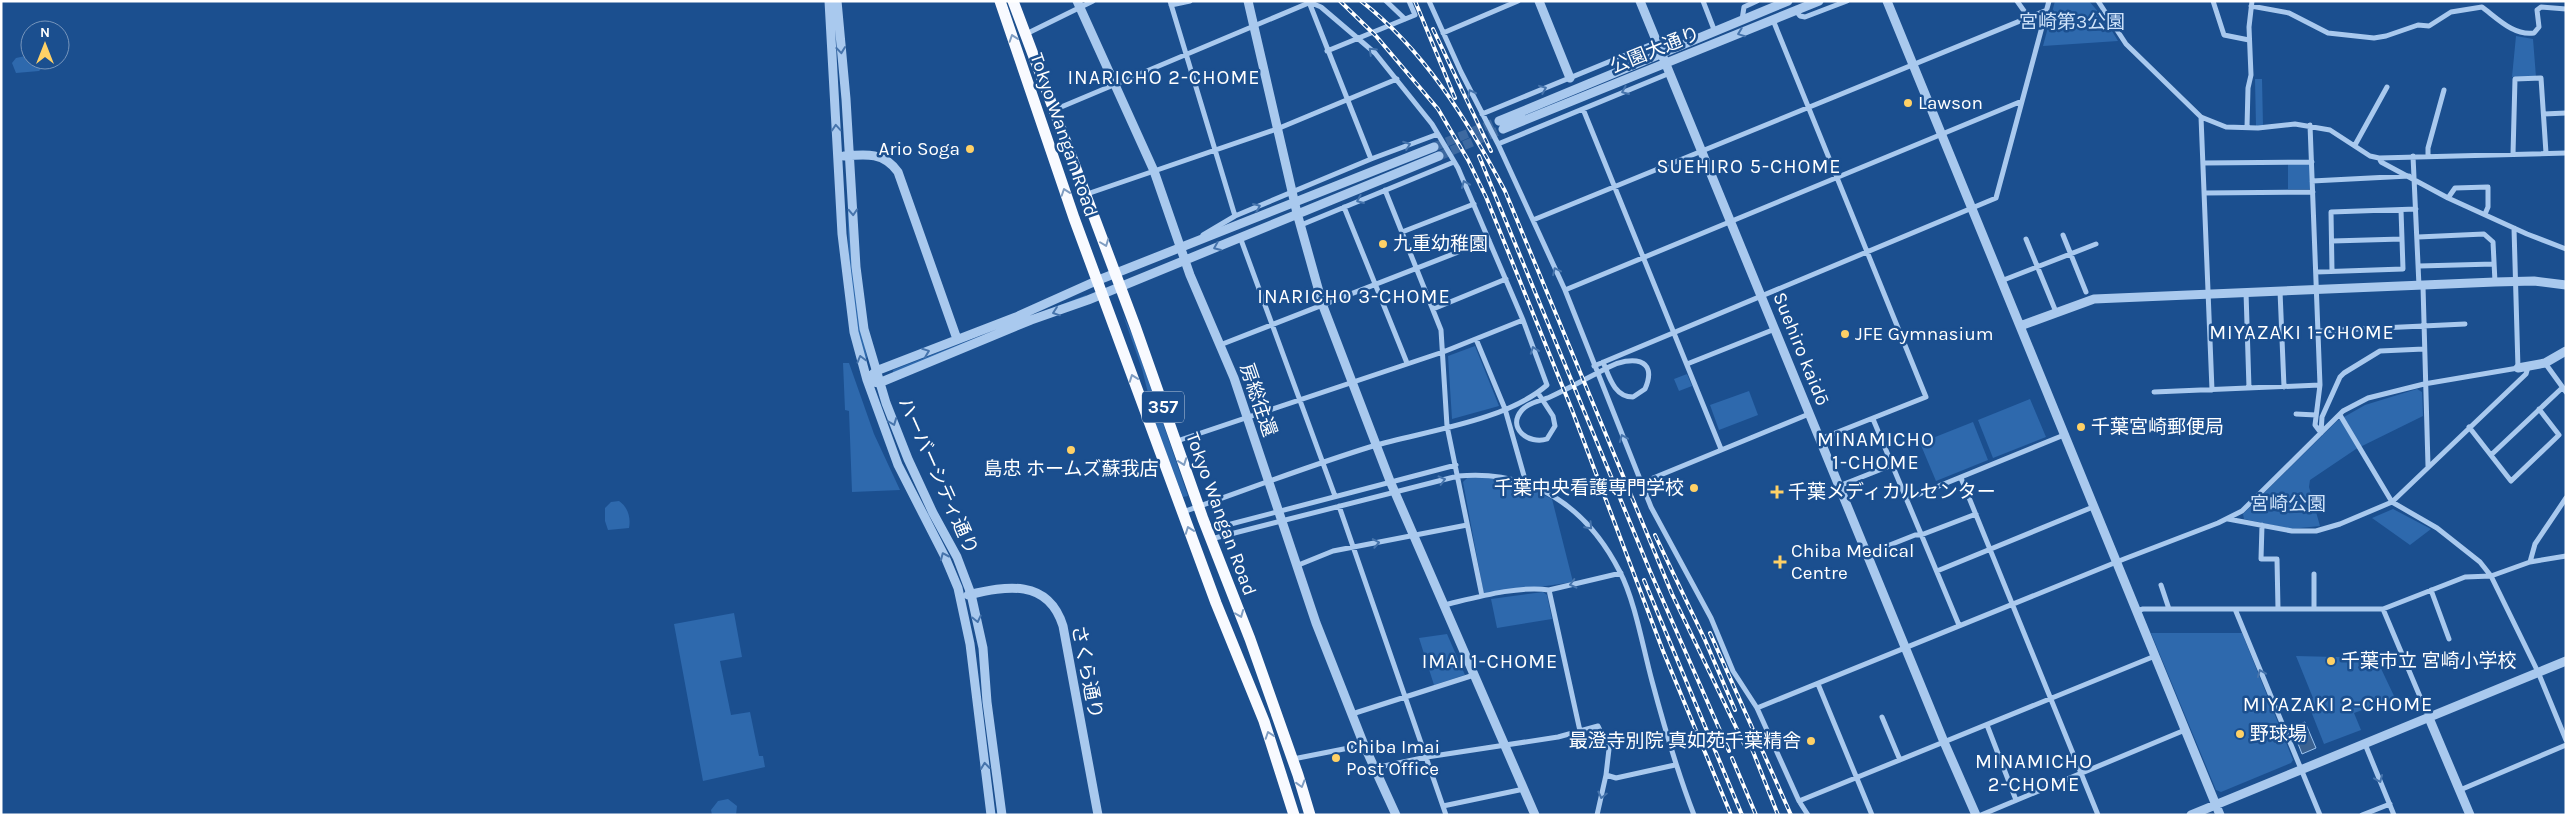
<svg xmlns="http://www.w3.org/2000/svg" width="2567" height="816" font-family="Karla,'Noto Sans JP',sans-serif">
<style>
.green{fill:#2e69ad}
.water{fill:#3c6290;stroke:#9cc4f0}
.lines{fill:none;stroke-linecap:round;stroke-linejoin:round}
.tertiary-tunnel{stroke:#3d69a0;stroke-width:9;stroke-dasharray:9 4.5;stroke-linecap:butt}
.minor{stroke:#a9c9ee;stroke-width:5}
.tertiary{stroke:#a9c9ee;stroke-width:9}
.trunk{stroke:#f8faff;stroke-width:11}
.rail-casing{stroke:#fff;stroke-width:4}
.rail{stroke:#1b4f8f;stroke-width:2;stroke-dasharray:5.5;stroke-linecap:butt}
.oneway{stroke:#4674ac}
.oneway2{stroke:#7e9cc1}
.poi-dot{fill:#ffd166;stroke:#1b4f8f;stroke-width:2}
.labels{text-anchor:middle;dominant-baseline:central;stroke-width:5;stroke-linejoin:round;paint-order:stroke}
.shield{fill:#1b4f8f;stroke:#bbcadd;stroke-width:1}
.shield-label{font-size:18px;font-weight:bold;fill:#fff}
.park-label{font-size:19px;fill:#cfe3fa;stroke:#1b4f8f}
.street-label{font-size:19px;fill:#fff;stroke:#1b4f8f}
.poi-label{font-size:19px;fill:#fff;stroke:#1b4f8f;text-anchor:start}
.neighbourhood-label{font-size:20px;letter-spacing:1px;fill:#fff;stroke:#1b4f8f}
</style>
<rect width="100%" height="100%" fill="#1b4f8f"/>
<path class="green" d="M 2055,1 L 2089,1 L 2106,21 L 2118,41 L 2043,46 Z
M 2516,36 L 2533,39 L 2536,77 L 2512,77 Z
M 30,55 L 30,60 L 42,60 L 43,67 L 39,71 L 16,73 L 12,63 L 16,58 Z
M 2255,79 L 2262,79 L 2263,126 L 2256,126 Z
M 2288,164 L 2311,164 L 2311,189 L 2288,189 Z
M 848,205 L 863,337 L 867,357 L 866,359 C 851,336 847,236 848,205 Z
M 1086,295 L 1087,296 L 893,373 L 893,370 Z
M 1122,312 L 1134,339 L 1188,496 L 1183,497 L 1157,429 L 1142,369 Z
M 1475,346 L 1499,406 L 1452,419 L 1448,356 Z
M 843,363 L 849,363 L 874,434 L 900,490 L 852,492 L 849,411 L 845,410 Z
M 1687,374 L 1692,386 L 1679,391 L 1674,379 Z
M 2417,389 L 2422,392 L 2423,416 L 2356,449 L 2310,480 L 2309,487 L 2320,526 L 2290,529 L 2244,519 L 2243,514 L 2337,421 L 2365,405 Z
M 1749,391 L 1758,415 L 1719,430 L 1710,405 Z
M 2030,399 L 2046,437 L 1993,458 L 1978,420 Z
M 1973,422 L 1988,460 L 1936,481 L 1920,443 Z
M 1478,477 L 1511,480 L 1552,499 L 1573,582 L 1484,595 L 1463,482 L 1467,478 Z
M 619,501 C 628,507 631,518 629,528 L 608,530 L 605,521 L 605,508 L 611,502 Z
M 2393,509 L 2431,529 L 2410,545 L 2372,518 Z
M 1543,592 L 1547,595 L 1552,619 L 1497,628 L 1491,599 Z
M 734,613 L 742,657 L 720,661 L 731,715 L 750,712 L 759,756 L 763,756 L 765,767 L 703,781 L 674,624 Z
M 2151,633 L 2242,633 L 2293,760 L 2291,763 L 2221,792 L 2216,790 Z
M 1447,634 L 1465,675 L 1434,685 L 1419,638 Z
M 2296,656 L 2376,658 L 2395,698 L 2354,713 L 2361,730 L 2324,744 L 2307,701 L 2313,698 Z
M 728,799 L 737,806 L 736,815 L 712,815 L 711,810 L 718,801 Z"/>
<path class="water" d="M 2305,722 L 2316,748 L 2302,754 L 2292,728 Z"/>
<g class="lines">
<path class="tertiary-tunnel" d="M 1434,147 L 1499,121
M 1439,156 L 1503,129"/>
<path class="minor" d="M 1170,1 L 1235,216
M 1386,1 L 1405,19
M 1429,1 L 1461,72 L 1498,144 L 1565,290 L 1651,507 L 1711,618 L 1733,671 L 1757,708 L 1799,801 L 1808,815
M 1703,1 L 1715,32
M 2017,1 L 2029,18
M 2098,1 L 2126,44 L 2201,117 L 2226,127 L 2258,128 L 2295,124 L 2330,130 L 2370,156 L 2379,158 L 2566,153
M 2213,1 L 2224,35 L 2249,40
M 1309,2 L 1371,159
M 1171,5 L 1190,1
M 2251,6 L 2289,13 L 2328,33 L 2374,38 L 2386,36 L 2418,25 L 2429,26 L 2451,12 L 2482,7 C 2498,19 2514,36 2534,33 L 2539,27 L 2537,10 L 2541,7 L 2566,9
M 1796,11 L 1800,16 L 1805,17 L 1847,1
M 1742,20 L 1744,7 L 1757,1
M 1773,20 L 1926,397 L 1820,439
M 1443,33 L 1518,1
M 1026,34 L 1093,1
M 1327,51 L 1415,15 L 1409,1
M 1583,109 L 1721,449
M 1054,110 L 1311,2
M 1482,114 L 1657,42
M 2544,114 L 2566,113
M 2201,117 L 2212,390
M 2310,125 L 2320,385 L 2315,425 L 2321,433
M 2247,127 L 2248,88 L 2251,75 L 2249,27 L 2252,1
M 1498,144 L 1670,73
M 2355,145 L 2387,87
M 2513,154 L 2515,79 L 2541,78 L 2546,153
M 2413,156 L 2419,286
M 2428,156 L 2428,148 L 2444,90
M 2379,158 L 2381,162 L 2448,198 L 2527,234 L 2566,249
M 2203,163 L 2312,162
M 2312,181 L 2409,176
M 1385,190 L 1441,330 L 1447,426 L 1482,596
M 2204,193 L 2313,192
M 1087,194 L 1277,129 L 1397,79
M 2448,198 L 2455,188 L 2488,187 L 2488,207 L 2485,214
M 1344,207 L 1407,363
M 1533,220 L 2047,10
M 1301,225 L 1454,162
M 1402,232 L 1474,204
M 1203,235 L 1235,216 L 1371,159 L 1438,134
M 2063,235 L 2086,292
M 1240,237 L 1335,496
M 2418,237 L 2484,234 L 2493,242 L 2495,282
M 2026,239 L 2056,312
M 2332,241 L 2402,239
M 2419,266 L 2494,264
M 2332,271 L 2331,212 L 2416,209
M 2316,272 L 2403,269 L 2401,210
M 2001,281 L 2096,244
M 2423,286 L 2428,466
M 1565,290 L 2022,101
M 2280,291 L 2284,387
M 2246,292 L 2249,388
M 1433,309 L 1506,279
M 2318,331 L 2465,324
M 1476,339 L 1505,409 L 1526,483
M 1220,345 L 1489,240
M 2545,363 L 2566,392
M 1687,364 L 1775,329
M 1594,366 L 1996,198 L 2049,1
M 2154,392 L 2320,385
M 1538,393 L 1553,416 L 1555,426 L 1547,439 C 1529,445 1506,428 1522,410 C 1529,402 1541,401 1550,397 C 1570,388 1589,377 1609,367 C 1630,356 1659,357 1645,389 L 1633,397 C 1614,397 1609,376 1603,362
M 2296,414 L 2316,415
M 2340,415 L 2392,502 L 2437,528 L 2480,562 L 2491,576 L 2538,672 L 2566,740
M 1873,419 L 1959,625
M 2469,427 L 2511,481 L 2559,435 L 2539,409
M 2321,432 L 2322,417 L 2340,377 L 2344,373 L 2380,351 L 2424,349
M 1177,441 L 1443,352 L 1523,320
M 2491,455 L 2562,388
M 1961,478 L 2098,815
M 1641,483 L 1809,414
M 1839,486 L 1892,465
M 1907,499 L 2064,435
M 1339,506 L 1446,815
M 1183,512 C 1246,490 1308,466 1373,446 C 1425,431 1506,421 1547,385 L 1523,320 L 1458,168 L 1432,124 L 1375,53 L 1321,7 L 1309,2
M 2228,519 L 2292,531 L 2316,531 L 2340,524 L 2392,502 L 2526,374 L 2528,367
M 2262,525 L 2261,559 L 2277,559 L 2278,609
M 1208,530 L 1456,465
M 1211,539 L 1458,476 C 1532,469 1587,507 1620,572 C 1635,601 1643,648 1652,681 C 1664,726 1677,771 1694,815
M 1867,554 L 1915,535 L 1921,535 L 1976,514
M 2530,562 L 2535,544 L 2566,498
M 1296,566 L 1333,551 L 1467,525
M 1937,571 L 2093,507
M 2161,585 L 2169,609
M 1549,590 L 1580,731
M 2431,590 L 2449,639
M 1444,605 C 1474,598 1519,585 1549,590 L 1621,573
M 2235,609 L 2320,815
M 2314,609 L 2314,574
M 2383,609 L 2429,718
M 2136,611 L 2143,609 L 2383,609 L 2465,577 L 2491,576 L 2530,562 L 2566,556
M 1818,684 L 1872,815
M 1757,708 L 2124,559 L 2218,523 L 2242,511 L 2343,411 L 2368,398 L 2424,384 L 2518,368 L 2514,228
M 1352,714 L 1474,675
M 1882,717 L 1900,760
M 1987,725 L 2016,800
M 2365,744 L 2394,815
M 1293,759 L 1364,745
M 1374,768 L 1427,757 L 1558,737 L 1598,726 L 1609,749 L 1606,775 L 1616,778 L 1675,765
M 2460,790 L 2566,745
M 1799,801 L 2155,656
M 1443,806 L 1524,789
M 1597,815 L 1606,775
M 1981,815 L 2185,730
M 2362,815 L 2390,804"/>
<path class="tertiary" d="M 829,1 L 842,234 L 854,332 L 867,380 L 898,465 L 945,557 L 958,588 L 970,644 L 991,815
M 837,1 L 846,99 L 856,267 L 864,329 L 886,403 L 908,459 L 933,513 L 957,557 L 971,594 L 983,648 L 987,702 L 1002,815
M 1077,1 L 1154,171 L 1190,275 L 1234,378 L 1316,623 L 1364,745 L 1396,815
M 1248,1 L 1297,213 L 1323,306 L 1390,481 L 1535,815
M 1539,1 L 1570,78
M 1640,1 L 1944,742 L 1976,815
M 1887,1 L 2220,815
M 1499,121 L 1788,1
M 1503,129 L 1819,1
M 844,156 C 866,154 884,152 898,172 L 957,339
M 2020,326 L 2094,299 L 2495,282 L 2534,281 L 2566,285
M 2518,368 L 2545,363 L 2566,351
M 872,375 L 876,371 L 1016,317 L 1096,281 L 1434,147
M 874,382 L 879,383 L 1031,320 L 1088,300 L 1439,156
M 968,595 C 1006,586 1048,578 1063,626 L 1098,815
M 2429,718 L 2470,815
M 2191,815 L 2566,661"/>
<path class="trunk" d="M 1000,1 L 1074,218 L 1216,603 L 1264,721 L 1294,815
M 1013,1 L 1135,326 L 1203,519 L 1250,639 L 1298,775 L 1310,815"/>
<g class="rail-casing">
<path id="rail" d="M 1340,1 L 1376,36 L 1438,109 L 1468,160 L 1486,197 L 1572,410 L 1663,651 L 1731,815
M 1361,1 C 1424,50 1468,121 1505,191 L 1672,594 L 1744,744
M 1415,1 L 1455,98
M 1433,29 L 1491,151
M 1479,156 L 1650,571 L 1729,751
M 1655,535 L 1705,640 L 1735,710
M 1644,580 L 1742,815
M 1710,633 L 1791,815
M 1752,749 L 1778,815
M 1732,758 L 1756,815"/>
</g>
<use href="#rail" class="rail"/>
</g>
<defs><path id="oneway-chevron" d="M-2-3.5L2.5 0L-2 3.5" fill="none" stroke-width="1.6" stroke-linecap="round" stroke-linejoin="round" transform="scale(1.25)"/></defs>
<g class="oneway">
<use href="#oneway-chevron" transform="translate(1741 33) rotate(159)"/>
<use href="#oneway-chevron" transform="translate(841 50) rotate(84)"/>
<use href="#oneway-chevron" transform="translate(1372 51) rotate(-136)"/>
<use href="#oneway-chevron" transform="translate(1543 89) rotate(-22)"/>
<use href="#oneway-chevron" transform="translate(1625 91) rotate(157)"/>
<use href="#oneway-chevron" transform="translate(1471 93) rotate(-117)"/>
<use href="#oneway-chevron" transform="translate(836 128) rotate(-94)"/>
<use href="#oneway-chevron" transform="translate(1407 145) rotate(-20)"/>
<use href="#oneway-chevron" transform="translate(1465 184) rotate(-113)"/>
<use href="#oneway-chevron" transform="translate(1360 200) rotate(157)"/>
<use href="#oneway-chevron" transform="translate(1257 207) rotate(-23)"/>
<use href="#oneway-chevron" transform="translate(853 212) rotate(87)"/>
<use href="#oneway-chevron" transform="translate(1217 247) rotate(157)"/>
<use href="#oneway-chevron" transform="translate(1556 271) rotate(-115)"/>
<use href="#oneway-chevron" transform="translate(1056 312) rotate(161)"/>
<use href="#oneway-chevron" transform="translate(1534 350) rotate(-110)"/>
<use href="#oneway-chevron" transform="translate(926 352) rotate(-21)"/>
<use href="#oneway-chevron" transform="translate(861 359) rotate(-105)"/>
<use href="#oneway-chevron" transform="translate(893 422) rotate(69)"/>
<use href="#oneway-chevron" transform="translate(1623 438) rotate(-112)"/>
<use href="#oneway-chevron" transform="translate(1442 480) rotate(-14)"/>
<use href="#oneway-chevron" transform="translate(1589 526) rotate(47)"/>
<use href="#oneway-chevron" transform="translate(1376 543) rotate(-10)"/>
<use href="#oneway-chevron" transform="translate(944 556) rotate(-114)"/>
<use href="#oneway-chevron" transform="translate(1573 584) rotate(166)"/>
<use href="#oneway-chevron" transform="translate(977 619) rotate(77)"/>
<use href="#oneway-chevron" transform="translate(2261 673) rotate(-112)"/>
<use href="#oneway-chevron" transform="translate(985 766) rotate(-96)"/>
<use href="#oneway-chevron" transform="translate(2379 779) rotate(67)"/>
<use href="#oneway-chevron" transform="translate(1602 795) rotate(103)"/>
</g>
<g class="oneway2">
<use href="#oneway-chevron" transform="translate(1013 38) rotate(-109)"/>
<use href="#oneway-chevron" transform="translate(1065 192) rotate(-109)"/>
<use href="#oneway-chevron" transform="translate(1105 243) rotate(69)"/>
<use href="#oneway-chevron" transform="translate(1133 378) rotate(-110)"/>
<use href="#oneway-chevron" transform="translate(1183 462) rotate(70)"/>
<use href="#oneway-chevron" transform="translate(1189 530) rotate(-110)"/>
<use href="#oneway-chevron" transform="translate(1240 614) rotate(68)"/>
<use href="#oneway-chevron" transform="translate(1269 735) rotate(-109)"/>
<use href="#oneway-chevron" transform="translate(1301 784) rotate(73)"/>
</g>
<g class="poi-dot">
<circle cx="1908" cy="103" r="5"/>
<circle cx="970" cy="149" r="5"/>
<circle cx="1383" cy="244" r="5"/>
<circle cx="1845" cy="334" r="5"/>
<circle cx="2081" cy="427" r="5"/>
<circle cx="1071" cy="450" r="5"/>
<circle cx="1694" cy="488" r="5"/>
<path d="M1774.5 484.5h5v5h5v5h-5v5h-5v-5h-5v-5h5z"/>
<path d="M1777.5 554.5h5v5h5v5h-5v5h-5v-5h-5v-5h5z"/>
<circle cx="2331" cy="661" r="5"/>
<circle cx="2240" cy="734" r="5"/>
<circle cx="1811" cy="741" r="5"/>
<circle cx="1336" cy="758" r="5"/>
</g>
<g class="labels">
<rect class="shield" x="1142" y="391.5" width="42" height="31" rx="4"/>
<g class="shield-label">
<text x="1163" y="407">357</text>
</g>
<g class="park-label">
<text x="2072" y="22">宮崎第3公園</text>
<text x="2288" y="504">宮崎公園</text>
</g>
<g class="street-label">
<text transform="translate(1655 50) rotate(-22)">公園大通り</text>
<text transform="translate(1064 135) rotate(71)">Tokyo Wangan Road</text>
<text transform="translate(1801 349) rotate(68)">Suehiro kaidō</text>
<text transform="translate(1258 400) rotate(71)">房総往還</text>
<text transform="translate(938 476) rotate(66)">ハーバーシティ通り</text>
<text transform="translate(1221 514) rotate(70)">Tokyo Wangan Road</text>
<text transform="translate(1087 672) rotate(79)">さくら通り</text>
</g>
<g class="poi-label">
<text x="1918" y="103">Lawson</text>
<text x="960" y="149" text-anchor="end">Ario Soga</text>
<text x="1393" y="244">九重幼稚園</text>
<text x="1855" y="334">JFE Gymnasium</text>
<text x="2091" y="427">千葉宮崎郵便局</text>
<text x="1071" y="469" text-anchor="middle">島忠 ホームズ蘇我店</text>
<text x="1684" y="488" text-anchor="end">千葉中央看護専門学校</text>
<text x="1788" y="492">千葉メディカルセンター</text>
<text x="1791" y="551">Chiba Medical<tspan x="1791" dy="22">Centre</tspan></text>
<text x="2341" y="661">千葉市立 宮崎小学校</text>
<text x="2250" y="734">野球場</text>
<text x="1801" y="741" text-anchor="end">最澄寺別院 真如苑千葉精舎</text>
<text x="1346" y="747">Chiba Imai<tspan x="1346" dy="22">Post Office</tspan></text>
</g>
<g class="neighbourhood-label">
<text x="1164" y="77">INARICHO 2-CHOME</text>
<text x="1749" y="166">SUEHIRO 5-CHOME</text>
<text x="1354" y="296">INARICHO 3-CHOME</text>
<text x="2302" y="332">MIYAZAKI 1-CHOME</text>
<text x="1876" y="439">MINAMICHO<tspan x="1876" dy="23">1-CHOME</tspan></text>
<text x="1490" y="661">IMAI 1-CHOME</text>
<text x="2338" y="704">MIYAZAKI 2-CHOME</text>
<text x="2034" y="761">MINAMICHO<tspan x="2034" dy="23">2-CHOME</tspan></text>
</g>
</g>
<rect width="2567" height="816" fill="none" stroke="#ffffff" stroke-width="5"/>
<g transform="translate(45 45)"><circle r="24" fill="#1b4f8f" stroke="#7695bc"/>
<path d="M0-4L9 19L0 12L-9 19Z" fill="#ffd166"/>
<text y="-8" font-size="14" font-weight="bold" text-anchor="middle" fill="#ffffff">N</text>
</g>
</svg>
